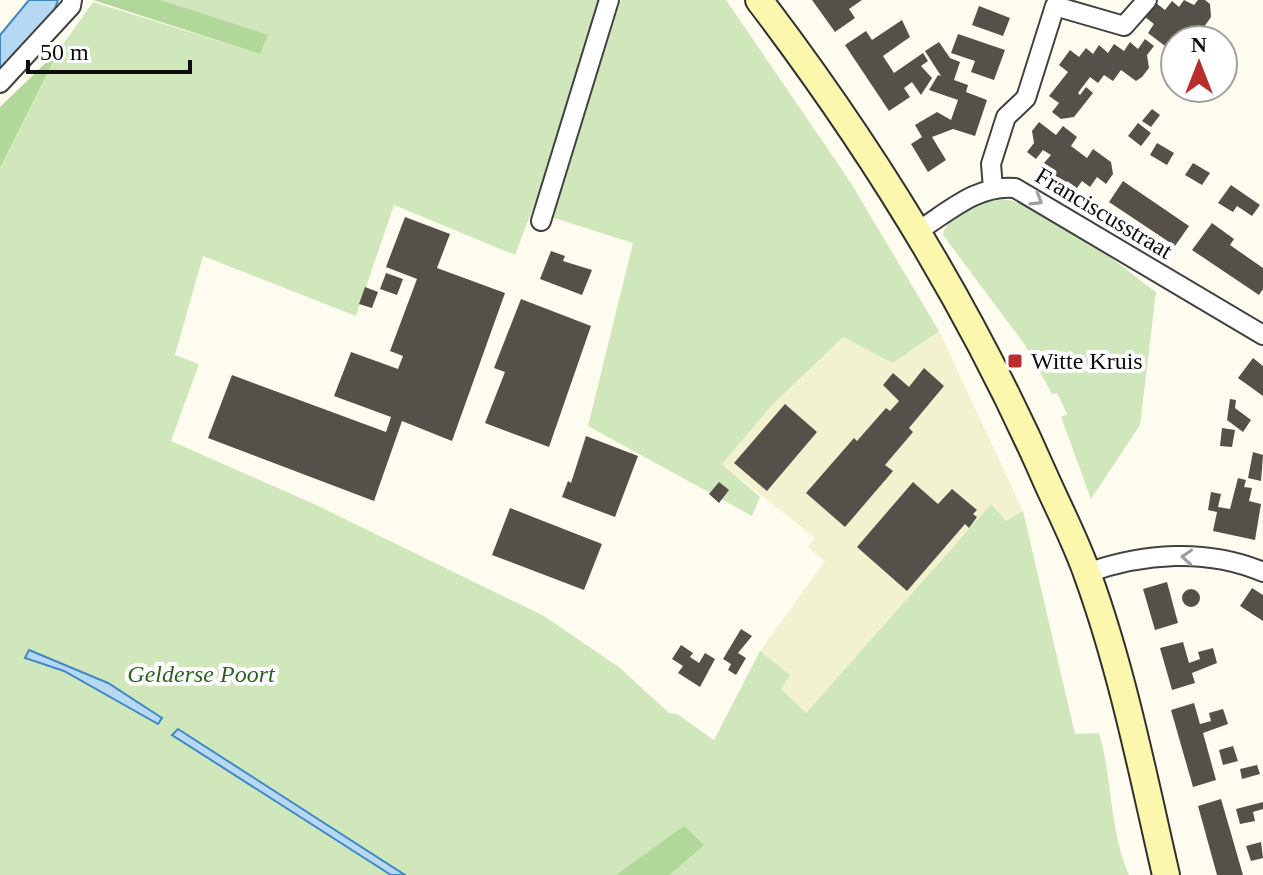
<svg xmlns="http://www.w3.org/2000/svg" width="1263" height="875" font-family="'Times New Roman',serif">
<style>
.farmland{fill:#f3f2d0}
.green{fill:#cfe7ba}
.forest{fill:#b2d79a}
.water{fill:#b6d8f3;stroke:#4088c7;stroke-width:2}
.building{fill:#56504a}
.lines{fill:none;stroke-linecap:round;stroke-linejoin:round}
.street-casing{stroke:#414141;stroke-width:22}
.secondary-casing{stroke:#303030;stroke-width:30}
.street{stroke:#fff;stroke-width:18}
.secondary{stroke:#fbf8ad;stroke-width:26}
.oneway{stroke:#9f9f9f}
.poi-dot{fill:#b82e2c;stroke:#fff;stroke-width:3}
.labels{text-anchor:middle;dominant-baseline:central;stroke-width:8;stroke-linejoin:round;paint-order:stroke}
.street-label{font-size:24px;fill:#0e0e0e;stroke:#fff}
.poi-label{font-size:24px;fill:#0e0e0e;stroke:#fff;text-anchor:start}
.park-label{font-size:24px;font-style:italic;fill:#2a6321;stroke:#fff}
</style>
<rect width="100%" height="100%" fill="#fefcef"/>
<path class="farmland" d="M 939,331 L 1023,511 L 1006,522 L 990,505 L 806,713 L 780,689 L 789,675 L 760,651 L 825,561 L 807,547 L 815,538 L 722,464 L 773,404 L 843,336 L 893,363 Z"/>
<path class="green" d="M 161,0 L 601,0 L 548,169 L 515,255 L 394,205 L 356,316 L 203,256 L 175,355 L 199,364 L 171,441 L 314,504 L 544,616 L 620,668 L 669,713 L 677,714 L 714,740 L 760,651 L 790,675 L 781,689 L 806,713 L 991,504 L 1006,521 L 1023,511 L 1075,734 L 1099,733 C 1113,781 1109,829 1129,875 L 0,875 L 0,168 L 59,50 L 93,2 L 260,54 L 267,35 Z
M 621,0 L 726,0 L 849,180 L 939,331 L 893,363 L 843,337 L 773,404 L 722,464 L 760,497 L 752,516 L 588,426 L 633,243 L 551,217 Z
M 1001,199 C 1046,203 1119,265 1156,292 L 1140,425 L 1091,499 L 1061,417 L 1067,414 L 1057,393 L 1052,394 L 1025,345 L 943,235 C 948,213 982,199 1001,199 Z"/>
<path class="forest" d="M 93,0 L 161,0 L 268,35 L 260,54 Z
M 59,50 L 0,168 L 0,107 Z
M 684,826 L 704,845 L 669,875 L 616,875 Z"/>
<path class="water" d="M 29,0 L 58,0 L 53,14 L 0,77 L 0,35 Z
M 29,650 L 108,683 L 162,718 L 158,724 L 64,671 L 25,658 Z
M 178,729 L 405,875 L 391,875 L 172,735 Z"/>
<path class="building" d="M 812,0 L 862,0 L 849,9 L 855,18 L 835,32 Z
M 1184,0 L 1194,5 L 1198,0 L 1205,0 L 1210,4 L 1211,17 L 1199,34 L 1190,27 L 1180,40 L 1175,40 L 1175,45 L 1165,46 L 1148,33 L 1154,24 L 1145,17 L 1156,3 L 1165,10 L 1172,1 L 1179,7 Z
M 979,6 L 1010,18 L 1003,36 L 972,25 Z
M 902,20 L 910,37 L 883,56 L 894,73 L 923,53 L 928,61 L 921,66 L 932,78 L 921,95 L 912,82 L 904,88 L 910,97 L 889,111 L 845,45 L 866,31 L 872,40 Z
M 958,34 L 1005,50 L 994,80 L 971,72 L 975,61 L 951,53 Z
M 1145,39 L 1154,46 L 1147,55 L 1149,68 L 1142,77 L 1136,81 L 1121,70 L 1113,81 L 1104,75 L 1098,83 L 1090,77 L 1078,93 L 1080,95 L 1086,87 L 1093,93 L 1074,117 L 1061,119 L 1052,112 L 1059,103 L 1049,96 L 1068,72 L 1059,65 L 1070,50 L 1079,57 L 1086,48 L 1093,54 L 1099,45 L 1108,53 L 1114,44 L 1124,51 L 1130,42 L 1138,49 Z
M 939,42 L 950,58 L 960,62 L 954,80 L 968,85 L 966,92 L 987,100 L 975,136 L 953,129 L 932,137 L 946,160 L 928,172 L 911,144 L 922,137 L 915,125 L 937,112 L 951,120 L 958,100 L 929,90 L 938,75 L 941,76 L 925,51 Z
M 1152,109 L 1160,115 L 1151,127 L 1142,121 Z
M 1039,122 L 1056,135 L 1063,126 L 1077,137 L 1071,146 L 1087,158 L 1093,149 L 1111,162 L 1113,174 L 1106,184 L 1097,177 L 1090,187 L 1082,181 L 1077,188 L 1067,181 L 1060,190 L 1046,179 L 1053,170 L 1044,163 L 1051,155 L 1043,150 L 1036,159 L 1027,152 L 1034,143 L 1032,131 Z
M 1138,123 L 1151,133 L 1141,146 L 1128,136 Z
M 1157,143 L 1174,153 L 1167,165 L 1150,155 Z
M 1193,163 L 1210,173 L 1202,185 L 1185,175 Z
M 1123,181 L 1189,226 L 1175,246 L 1109,202 Z
M 1231,185 L 1260,205 L 1252,216 L 1237,206 L 1233,212 L 1218,203 Z
M 405,217 L 450,234 L 437,268 L 505,293 L 452,441 L 402,421 L 374,501 L 208,438 L 232,375 L 386,432 L 391,417 L 334,396 L 351,352 L 398,369 L 403,356 L 390,351 L 417,279 L 386,267 Z
M 1212,223 L 1234,239 L 1230,245 L 1263,268 L 1263,289 L 1259,295 L 1192,250 Z
M 551,251 L 565,256 L 563,261 L 592,270 L 582,295 L 540,279 Z
M 386,273 L 403,279 L 397,295 L 380,289 Z
M 365,287 L 378,292 L 372,308 L 359,304 Z
M 521,299 L 591,326 L 549,447 L 485,423 L 505,372 L 494,368 Z
M 1253,358 L 1263,366 L 1263,396 L 1238,378 Z
M 924,368 L 944,386 L 909,428 L 913,432 L 885,465 L 893,471 L 845,527 L 806,493 L 854,438 L 857,441 L 886,408 L 890,411 L 899,401 L 883,385 L 893,373 L 909,387 Z
M 1230,399 L 1236,400 L 1235,408 L 1251,420 L 1243,432 L 1227,420 Z
M 785,404 L 817,432 L 767,491 L 734,463 Z
M 1222,428 L 1235,430 L 1232,447 L 1220,446 Z
M 586,436 L 638,456 L 615,517 L 562,497 L 568,481 L 571,483 Z
M 1253,452 L 1263,455 L 1261,481 L 1248,478 Z
M 1238,478 L 1246,480 L 1244,487 L 1252,488 L 1249,501 L 1261,504 L 1255,540 L 1213,531 L 1217,512 L 1208,510 L 1211,492 L 1221,494 L 1218,507 L 1230,509 Z
M 719,482 L 729,490 L 719,503 L 709,494 Z
M 913,482 L 938,504 L 952,489 L 977,510 L 973,514 L 977,517 L 969,528 L 965,524 L 907,591 L 857,547 Z
M 510,508 L 602,544 L 584,590 L 492,555 Z
M 1167,582 L 1178,623 L 1155,630 L 1143,589 Z
M 1252,588 L 1263,595 L 1263,621 L 1240,606 Z
M1182 598a9 9 0 1 1 18 0a9 9 0 1 1-18 0Z
M 741,629 L 752,636 L 738,653 L 746,658 L 736,675 L 728,670 L 731,664 L 723,659 Z
M 1183,642 L 1189,663 L 1200,659 L 1198,652 L 1213,648 L 1217,663 L 1192,673 L 1195,683 L 1172,690 L 1160,648 Z
M 681,645 L 693,653 L 690,657 L 699,663 L 705,653 L 715,659 L 700,687 L 678,673 L 683,666 L 672,659 Z
M 1194,703 L 1200,724 L 1211,721 L 1209,713 L 1223,709 L 1228,724 L 1203,733 L 1216,780 L 1193,787 L 1171,710 Z
M 1233,746 L 1238,761 L 1223,765 L 1219,750 Z
M 1257,765 L 1260,774 L 1242,779 L 1240,769 Z
M 1221,799 L 1230,830 L 1243,875 L 1217,875 L 1198,806 Z
M 1263,802 L 1263,809 L 1253,812 L 1255,821 L 1240,824 L 1236,809 Z
M 1261,842 L 1263,858 L 1251,861 L 1246,846 Z"/>
<g class="lines">
<g class="street-casing">
<path id="street" d="M 0,83 L 71,6 L 72,0
M 993,188 L 991,164 L 1006,117 L 1026,98 L 1055,6 L 1124,26 L 1147,0
M 541,221 L 609,0
M 918,231 C 948,212 978,184 1015,188 L 1263,335
M 1087,573 C 1143,553 1207,548 1263,572"/>
</g>
<g class="secondary-casing">
<path id="secondary" d="M 759,0 C 874,151 971,308 1047,482 C 1061,513 1077,544 1088,576 C 1123,673 1143,775 1166,875"/>
</g>
<use href="#street" class="street"/>
<use href="#secondary" class="secondary"/>
</g>
<defs><path id="oneway-chevron" d="M-2-3.5L2.5 0L-2 3.5" fill="none" stroke-width="1.6" stroke-linecap="round" stroke-linejoin="round" transform="scale(2)"/></defs>
<g class="oneway">
<use href="#oneway-chevron" transform="translate(1037 200) rotate(31)"/>
<use href="#oneway-chevron" transform="translate(1187 557) rotate(-176)"/>
</g>
<rect class="poi-dot" x="1007" y="353" width="16" height="16" rx="4"/>
<g class="labels">
<g class="street-label">
<text transform="translate(1104 213) rotate(31)">Franciscusstraat</text>
</g>
<g class="poi-label">
<text x="1031" y="361">Witte Kruis</text>
</g>
<g class="park-label">
<text x="201" y="674">Gelderse Poort</text>
</g>
</g>
<g transform="translate(1199 64)"><circle r="38" fill="#ffffff" stroke="#9f9f9f" stroke-width="2"/>
<path d="M0-6L14 30L0 20L-14 30Z" fill="#b82e2c"/>
<text y="-12" font-size="22" font-weight="bold" text-anchor="middle" fill="#0e0e0e">N</text>
</g>
<path d="M28 60v12h162v-12" fill="none" stroke="#0e0e0e" stroke-width="4"/>
<text x="40" y="60" font-size="24" fill="#0e0e0e" stroke="#ffffff" stroke-width="6" paint-order="stroke">50 m</text>
</svg>
